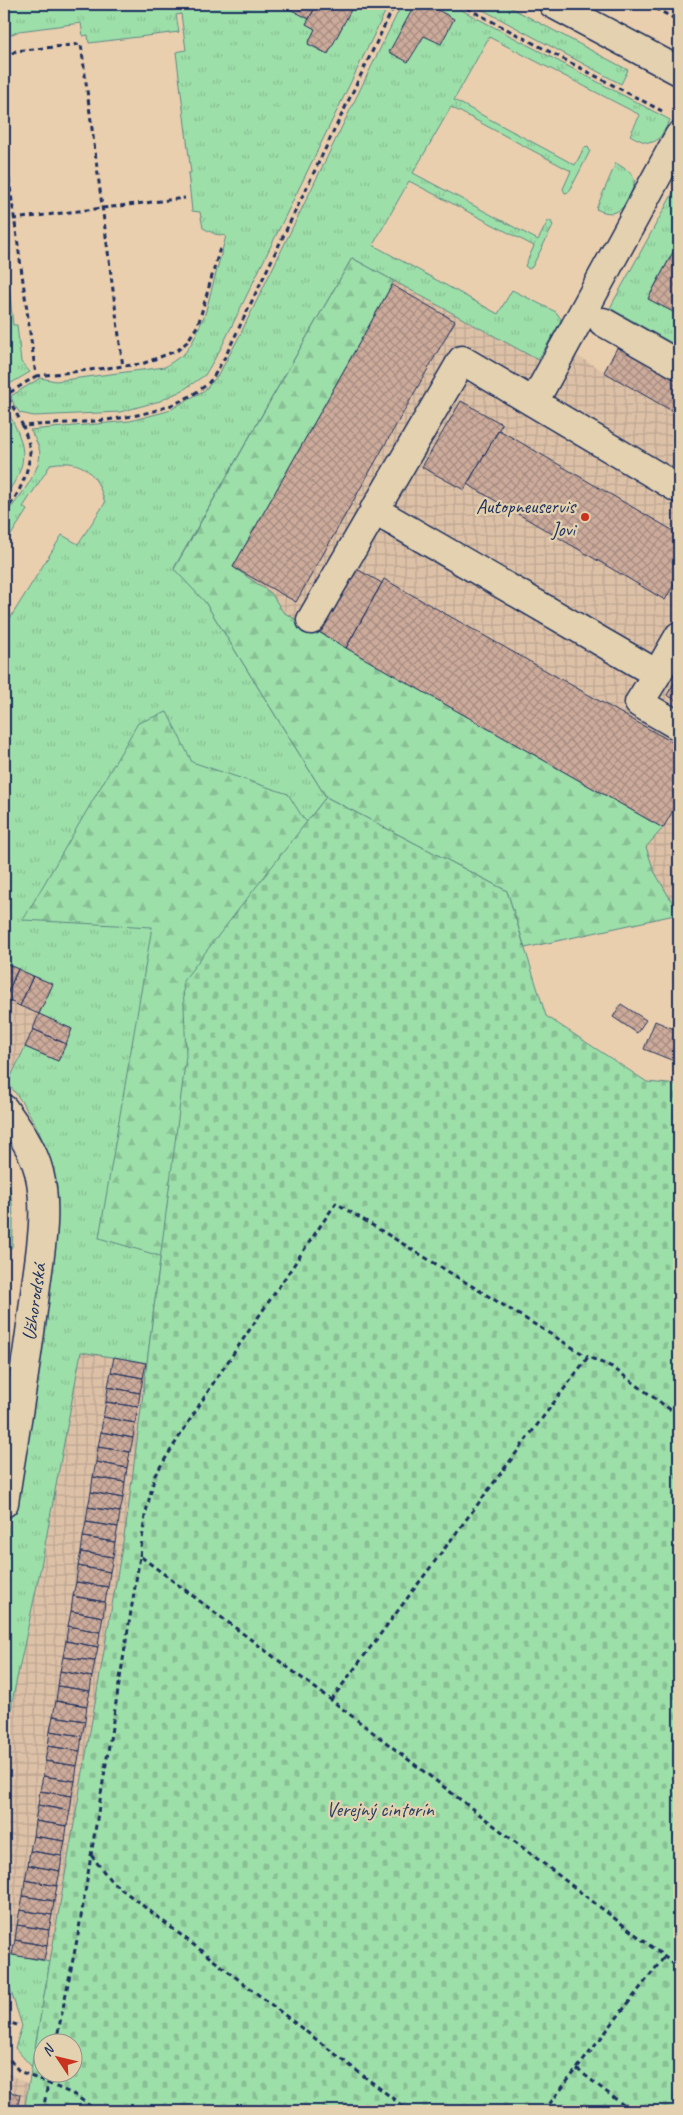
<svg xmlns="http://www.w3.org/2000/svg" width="683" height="2115" font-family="Caveat,sans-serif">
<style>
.industrial{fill:url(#industrial-grid)}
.grass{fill:url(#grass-tufts);stroke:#5c8784}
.forest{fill:url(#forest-firs);stroke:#5c8784}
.cemetery{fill:url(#cemetery-stones);stroke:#5c8784;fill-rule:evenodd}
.building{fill:url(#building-cross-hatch);stroke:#1b2f5e}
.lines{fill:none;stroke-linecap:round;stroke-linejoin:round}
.minor-casing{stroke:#1b2f5e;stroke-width:31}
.path{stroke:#1b2f5e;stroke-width:3;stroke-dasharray:5 4;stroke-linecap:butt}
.minor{stroke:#e3d1af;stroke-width:28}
.poi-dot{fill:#c8321e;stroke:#e3d1af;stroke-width:2}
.labels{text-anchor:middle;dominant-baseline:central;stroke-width:4.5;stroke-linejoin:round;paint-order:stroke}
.poi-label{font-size:20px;fill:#1b2f5e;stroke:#e3d1af;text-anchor:end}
.street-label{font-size:20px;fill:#1b2f5e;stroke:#e3d1af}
.park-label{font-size:20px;fill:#284166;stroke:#e3d1af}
</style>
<defs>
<pattern id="industrial-grid" width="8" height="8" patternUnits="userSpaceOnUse" patternTransform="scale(1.25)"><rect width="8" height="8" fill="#ddc1a7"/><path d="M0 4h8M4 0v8" fill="none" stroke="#bda692"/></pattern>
<pattern id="grass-tufts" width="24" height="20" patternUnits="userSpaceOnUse" patternTransform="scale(1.25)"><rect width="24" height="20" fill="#9ddfa9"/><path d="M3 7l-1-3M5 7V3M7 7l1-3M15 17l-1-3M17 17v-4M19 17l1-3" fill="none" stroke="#87c094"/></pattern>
<pattern id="forest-firs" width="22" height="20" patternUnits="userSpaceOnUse" patternTransform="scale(1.25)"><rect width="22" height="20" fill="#9ddfa9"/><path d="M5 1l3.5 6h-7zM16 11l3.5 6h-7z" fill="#87c094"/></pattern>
<pattern id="cemetery-stones" width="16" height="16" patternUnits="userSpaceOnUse" patternTransform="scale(1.25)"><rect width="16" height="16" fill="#9ddfa9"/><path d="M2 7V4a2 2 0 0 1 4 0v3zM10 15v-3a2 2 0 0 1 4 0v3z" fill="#87c094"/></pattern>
<pattern id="building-cross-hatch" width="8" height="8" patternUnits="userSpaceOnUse" patternTransform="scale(1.25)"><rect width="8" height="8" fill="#cdab9b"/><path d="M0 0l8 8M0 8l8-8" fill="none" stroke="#a68c82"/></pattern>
</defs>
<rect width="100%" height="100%" fill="#eacfae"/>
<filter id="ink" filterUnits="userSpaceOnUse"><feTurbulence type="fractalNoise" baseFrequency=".02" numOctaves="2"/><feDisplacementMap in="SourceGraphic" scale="10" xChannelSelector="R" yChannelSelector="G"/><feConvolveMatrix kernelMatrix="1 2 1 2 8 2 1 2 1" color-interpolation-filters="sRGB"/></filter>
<g filter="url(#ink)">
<path class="industrial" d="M 362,240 L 583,359 L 679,415 L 679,914 L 525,948 L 507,891 L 326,797 L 205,602 L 174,569 Z
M 4,963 L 53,984 L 72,1029 L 58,1061 L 25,1047 L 8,1083 L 4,1080 Z
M 81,1352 L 147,1363 L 127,1519 L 50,1964 L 4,1956 L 4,1754 L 13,1697 L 40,1571 Z
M 4,2072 L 29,2084 L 24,2111 L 4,2111 Z"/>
<path class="grass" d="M 4,4 L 281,4 L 309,19 L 306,24 L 315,29 L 308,44 L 327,54 L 354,4 L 389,4 L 221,348 L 205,375 L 183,390 L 160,401 L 120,412 L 34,416 L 20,413 L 14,405 L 11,396 L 40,378 L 56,381 L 165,367 L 185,353 L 193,341 L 205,314 L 226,236 L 215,234 L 203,228 L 200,212 L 192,211 L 188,173 L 191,173 L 176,52 L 186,50 L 181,14 L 176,15 L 179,32 L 89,43 L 88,35 L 83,36 L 81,23 L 19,31 L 4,38 Z
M 402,4 L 450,4 L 670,120 C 658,143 654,149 630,135 L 640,115 L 489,37 L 454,100 L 575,165 L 584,148 L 588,147 L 590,151 L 569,192 L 565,193 L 563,189 L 571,171 L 451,107 L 413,173 L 538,240 L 548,221 L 551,221 L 553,226 L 532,267 L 529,269 L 525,266 L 534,246 L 409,181 L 373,245 L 498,314 L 512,290 L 556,312 L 561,319 L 560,323 L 538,360 L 352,258 L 174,568 L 205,602 L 326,797 L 183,981 L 186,1056 L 147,1363 L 81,1352 L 40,1571 L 13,1697 L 4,1754 L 4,1557 L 20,1456 L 53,1179 C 46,1139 33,1116 8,1083 L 25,1047 L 58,1061 L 72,1029 L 39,1014 L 52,984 L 4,963 L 4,628 L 62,535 L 78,544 L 105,503 C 97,474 84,458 51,464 L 23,507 L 27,510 L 4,546 L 4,516 C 16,502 45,467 39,448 C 37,442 33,435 30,430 L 130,421 L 168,411 L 205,390 L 219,374 L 239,337 Z
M 472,4 L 504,4 L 628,70 L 621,84 Z
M 597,4 L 632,4 L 633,5 C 620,11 610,11 597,4 Z
M 616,163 L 630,172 L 635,181 C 628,203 621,221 596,209 Z
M 679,182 L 679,241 L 648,298 L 679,315 L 679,347 L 610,308 Z
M 4,237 L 13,325 L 17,325 L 21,362 L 30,372 L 8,385 L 4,377 Z
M 4,405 C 25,443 33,460 4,497 Z
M 4,1169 C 14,1195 14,1220 12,1247 L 4,1255 Z
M 4,1953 L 50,1962 L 32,2067 L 15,2048 L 22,2026 L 4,1969 Z"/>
<path class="forest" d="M 352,258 L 394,281 L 233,567 L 271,593 L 283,612 L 663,828 L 646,847 L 654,871 L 679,914 L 525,948 L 507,891 L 326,797 L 205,602 L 174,569 Z
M 167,712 L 192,762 L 288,794 L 303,818 L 362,877 L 197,1267 L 99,1238 L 152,927 L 23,920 L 138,723 Z"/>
<path class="cemetery" d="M 326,797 L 507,891 L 546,1016 L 647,1082 L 679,1085 L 679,2111 L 24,2111 L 127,1519 L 186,1056 L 183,981 ZM 42,2042 L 72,2042 L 72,2072 L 42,2072 Z"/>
<path class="building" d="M 288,4 L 317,4 L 309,19 L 286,7 Z
M 317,4 L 354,4 L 328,54 L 308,44 L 315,29 L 306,24 Z
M 431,6 L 454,19 L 441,44 L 424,36 L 408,62 L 389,52 L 412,10 Z
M 679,241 L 679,315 L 648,299 Z
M 392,285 L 455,321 L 296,602 L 233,567 Z
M 618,346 L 679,380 L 679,415 L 604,372 Z
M 461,401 L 502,424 L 464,490 L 422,467 Z
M 499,430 L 679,534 L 679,576 L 665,600 L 467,484 Z
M 355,568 L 382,583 L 346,648 L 319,632 Z
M 384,579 L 679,746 L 679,800 L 663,828 L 346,648 Z
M 679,674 L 679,702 L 667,695 Z
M 4,963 L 18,969 L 5,999 L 4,999 Z
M 18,969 L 33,976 L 20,1006 L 5,999 Z
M 33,976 L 53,984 L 39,1014 L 20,1006 Z
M 621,1004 L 646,1020 L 637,1033 L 613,1017 Z
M 39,1014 L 72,1029 L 66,1044 L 33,1029 Z
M 655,1021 L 679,1031 L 679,1063 L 644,1049 Z
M 33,1029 L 66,1044 L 58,1061 L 25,1047 Z
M 114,1357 L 146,1363 L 143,1378 L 111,1372 Z
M 111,1372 L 143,1378 L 140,1393 L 108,1387 Z
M 108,1387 L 140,1393 L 138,1407 L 106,1402 Z
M 106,1402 L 138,1407 L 135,1423 L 103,1417 Z
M 103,1417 L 135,1423 L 133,1438 L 101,1432 Z
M 101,1432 L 133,1438 L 130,1452 L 98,1447 Z
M 98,1447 L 130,1452 L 127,1468 L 96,1462 Z
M 96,1462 L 127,1468 L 125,1482 L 93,1477 Z
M 93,1477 L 125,1482 L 123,1498 L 91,1492 Z
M 91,1492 L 123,1498 L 120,1512 L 88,1507 Z
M 88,1507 L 120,1512 L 118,1527 L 86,1522 Z
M 86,1522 L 118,1527 L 115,1542 L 83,1537 Z
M 83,1537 L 115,1542 L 113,1557 L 81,1552 Z
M 81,1552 L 113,1557 L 110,1572 L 78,1566 Z
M 78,1566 L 110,1572 L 108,1587 L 76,1582 Z
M 76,1582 L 108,1587 L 105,1602 L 73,1596 Z
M 73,1596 L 105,1602 L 103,1617 L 71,1611 Z
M 71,1611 L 103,1617 L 100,1632 L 68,1626 Z
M 68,1626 L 100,1632 L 98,1647 L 66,1641 Z
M 66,1641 L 98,1647 L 95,1661 L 63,1657 Z
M 63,1657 L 95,1661 L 92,1677 L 60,1671 Z
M 60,1671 L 92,1677 L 90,1691 L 58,1686 Z
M 58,1686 L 90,1691 L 87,1706 L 56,1701 Z
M 56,1701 L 87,1706 L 85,1721 L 53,1716 Z
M 53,1716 L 85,1721 L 82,1736 L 50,1731 Z
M 50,1731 L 82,1736 L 80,1751 L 48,1746 Z
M 48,1746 L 80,1751 L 77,1766 L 45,1761 Z
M 45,1761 L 77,1766 L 75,1781 L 43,1776 Z
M 43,1776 L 75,1781 L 72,1796 L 40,1791 Z
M 40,1791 L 72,1796 L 70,1811 L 38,1805 Z
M 38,1805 L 70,1811 L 67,1826 L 35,1821 Z
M 35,1821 L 67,1826 L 65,1841 L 33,1836 Z
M 33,1836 L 65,1841 L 62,1856 L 30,1851 Z
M 30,1851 L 62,1856 L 60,1871 L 28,1865 Z
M 28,1865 L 60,1871 L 57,1886 L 25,1880 Z
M 25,1880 L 57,1886 L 54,1901 L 23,1896 Z
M 23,1896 L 54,1901 L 52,1915 L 20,1910 Z
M 20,1910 L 52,1915 L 49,1930 L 17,1925 Z
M 17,1925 L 49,1930 L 47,1946 L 15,1940 Z
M 15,1940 L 47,1946 L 44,1960 L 12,1955 Z
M 4,2091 L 20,2094 L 17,2109 L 4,2107 Z
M 4,2107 L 17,2109 L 17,2111 L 4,2111 Z"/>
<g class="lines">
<g class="minor-casing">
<path id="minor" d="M 553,4 L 679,71
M 603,322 L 679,365
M 534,402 L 679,136
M 374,510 L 657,674 L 679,636
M 311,620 L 462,360 L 679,489
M 657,674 L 639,703 L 679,726
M 4,1109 C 18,1128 33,1149 39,1172 C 48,1208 41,1248 36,1285 C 28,1358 15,1430 4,1503"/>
</g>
<path class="path" d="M 459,4 L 662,111
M 647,4 L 679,21
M 4,58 L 16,51 L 81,44 L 123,367
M 4,143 L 36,376 L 6,395
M 13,219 L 185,198
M 36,376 L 142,364 L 178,350 L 187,342 L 198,325 L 220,248
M 4,390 L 23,426 C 81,421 159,424 206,385 C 214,379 219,366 225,357 L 395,4
M 4,512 C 18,498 29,472 30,452 C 30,444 25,434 23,426
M 140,1556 L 145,1516 L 155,1475 L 214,1382 L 336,1203 L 588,1357
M 331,1700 L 588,1357 L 612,1367 L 679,1416
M 91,1855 L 111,1881 L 409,2111
M 4,2021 L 17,2025
M 56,2042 L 78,1935 L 140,1556 L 331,1700 L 679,1968
M 10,2060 L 19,2071 L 75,2095 L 97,2111
M 577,2069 L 631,2111
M 43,2111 L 50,2072
M 544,2111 L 665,1956"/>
<use href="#minor" class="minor"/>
</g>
</g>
<circle class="poi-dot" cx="585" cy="517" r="5"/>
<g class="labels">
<g class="poi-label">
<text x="575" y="506">Autopneuservis<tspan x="575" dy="23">Jovi</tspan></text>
</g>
<g class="street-label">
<text transform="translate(34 1302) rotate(-82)">Užhorodská</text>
</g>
<g class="park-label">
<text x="380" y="1809">Verejný cintorín</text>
</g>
</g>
<rect width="683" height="2115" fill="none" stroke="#e3d1af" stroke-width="20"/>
<rect x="10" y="10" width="663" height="2095" fill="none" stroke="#1b2f5e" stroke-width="2" filter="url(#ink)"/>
<g transform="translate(58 2058) rotate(305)"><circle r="24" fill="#e3d1af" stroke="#93908f"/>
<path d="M0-4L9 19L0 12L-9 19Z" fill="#c8321e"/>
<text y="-8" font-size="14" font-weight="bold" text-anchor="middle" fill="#1b2f5e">N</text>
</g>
</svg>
